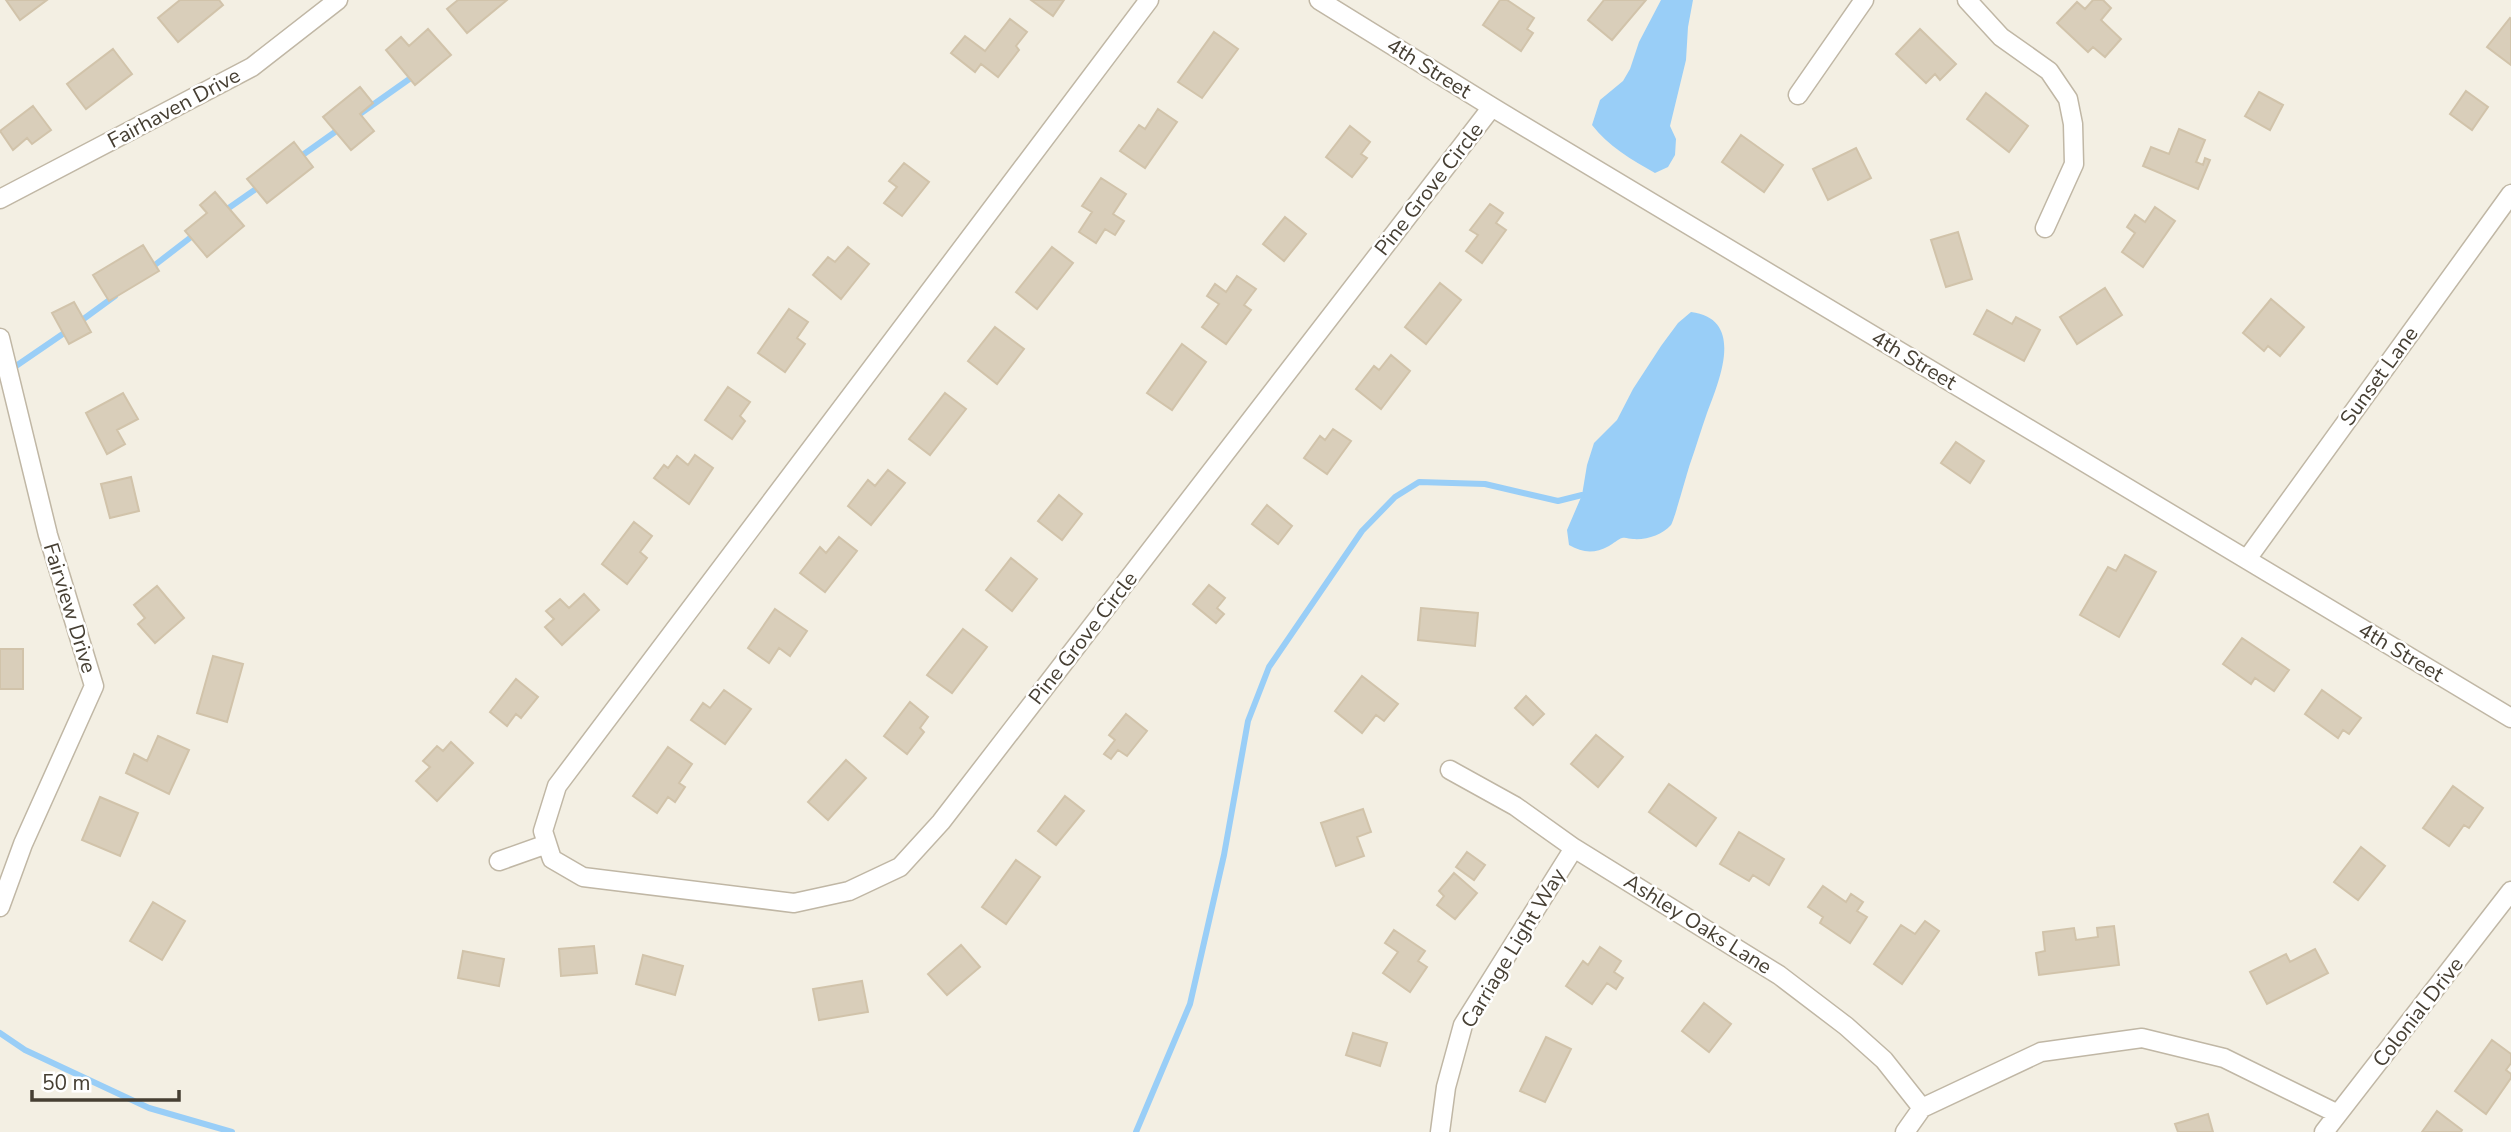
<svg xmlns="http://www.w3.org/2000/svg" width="2511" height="1132" font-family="'Nunito Sans',sans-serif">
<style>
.water{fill:#99cef7}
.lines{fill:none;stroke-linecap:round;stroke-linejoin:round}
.stream{stroke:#99cef7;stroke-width:6}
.building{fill:#d9ceba;stroke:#d1c3aa;stroke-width:2}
.minor-casing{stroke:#c0b7a5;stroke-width:21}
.minor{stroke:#fff;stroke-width:18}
.labels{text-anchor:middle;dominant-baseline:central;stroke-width:5;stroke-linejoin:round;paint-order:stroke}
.street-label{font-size:21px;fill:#463f33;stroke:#fff}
</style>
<rect width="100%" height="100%" fill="#f3efe3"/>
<path class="water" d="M 1661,0 L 1693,0 L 1688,27 L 1686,60 L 1670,126 L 1676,139 L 1675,155 L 1668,167 L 1655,173 C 1632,160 1608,146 1592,125 L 1600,100 L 1623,81 L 1630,69 L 1639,42 Z
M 1691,312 C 1746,319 1719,381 1707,413 C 1701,430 1696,447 1690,464 C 1687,473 1674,521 1671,525 C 1662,535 1647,540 1633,539 C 1629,539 1626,537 1622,538 C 1618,539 1613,544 1609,546 C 1594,554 1583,553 1569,545 L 1567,530 L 1582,495 L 1587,465 L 1594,443 L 1617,420 L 1633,389 L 1661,346 L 1678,323 Z"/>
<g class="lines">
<path class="stream" d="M 357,116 L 415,75
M 297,159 L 342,127
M 223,212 L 260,186
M 151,268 L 195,234
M 78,323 L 115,296
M 0,377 L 70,329
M 0,1033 L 25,1050 L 149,1108 L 232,1132
M 1136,1132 L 1190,1004 L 1224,855 L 1248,721 L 1269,667 L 1362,531 L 1395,497 L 1419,482 L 1485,484 L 1558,501 L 1582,495"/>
</g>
<path class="building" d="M 6,0 L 47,0 L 20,20 Z
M 180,0 L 219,0 L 223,5 L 178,42 L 158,18 Z
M 458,0 L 507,0 L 467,33 L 447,9 Z
M 1031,0 L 1064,0 L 1053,16 Z
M 1500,0 L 1507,0 L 1534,18 L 1527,29 L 1533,33 L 1521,51 L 1483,25 Z
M 1604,0 L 1646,0 L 1612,40 L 1588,20 Z
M 2093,0 L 2103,0 L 2111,8 L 2101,20 L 2121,39 L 2105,57 L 2093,47 L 2088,52 L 2057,23 L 2077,2 L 2085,9 Z
M 2510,18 L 2511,19 L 2511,65 L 2487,47 Z
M 1010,19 L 1027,32 L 1016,46 L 1019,50 L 998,77 L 981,64 L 975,72 L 951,53 L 965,36 L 985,51 Z
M 428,29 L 451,55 L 415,85 L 386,50 L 401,37 L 409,46 Z
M 1920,29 L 1956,64 L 1940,80 L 1935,74 L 1926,83 L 1896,54 Z
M 1214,32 L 1238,49 L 1202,98 L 1178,82 Z
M 113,49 L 132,74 L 86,109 L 67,84 Z
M 360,87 L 373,103 L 360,114 L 374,131 L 351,150 L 323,117 Z
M 2466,91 L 2488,107 L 2472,130 L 2450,114 Z
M 2259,92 L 2283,105 L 2270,130 L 2245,116 Z
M 1986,93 L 2028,126 L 2009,152 L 1967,119 Z
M 33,106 L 51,130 L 32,144 L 27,138 L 13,150 L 0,131 Z
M 1158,109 L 1177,122 L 1145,168 L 1120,151 L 1139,125 L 1145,129 Z
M 1350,126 L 1370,142 L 1361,154 L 1367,158 L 1352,177 L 1326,157 Z
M 2179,129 L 2205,140 L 2196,162 L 2203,165 L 2205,158 L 2210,160 L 2198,189 L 2143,166 L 2151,147 L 2169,154 Z
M 1741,135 L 1783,165 L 1764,192 L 1722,162 Z
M 294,142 L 313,167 L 267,203 L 247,179 Z
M 1856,148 L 1871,178 L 1828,200 L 1813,169 Z
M 904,163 L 929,182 L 902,216 L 884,203 L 897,187 L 889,181 Z
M 1101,178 L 1126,194 L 1113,214 L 1124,221 L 1115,235 L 1105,229 L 1096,243 L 1079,232 L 1092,212 L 1082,206 Z
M 215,192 L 244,226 L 207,257 L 185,231 L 207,213 L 200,205 Z
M 1490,204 L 1503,213 L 1496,223 L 1506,230 L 1482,263 L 1466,251 L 1478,235 L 1470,230 Z
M 2155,207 L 2175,221 L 2143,267 L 2122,252 L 2135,233 L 2127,227 L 2135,215 L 2145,222 Z
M 1285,217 L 1306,234 L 1284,261 L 1263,244 Z
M 1958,232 L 1972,279 L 1946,287 L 1931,240 Z
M 143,245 L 159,271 L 109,301 L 93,275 Z
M 848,247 L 869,264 L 841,299 L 813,275 L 828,257 L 835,262 Z
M 1052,247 L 1073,263 L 1037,309 L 1016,292 Z
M 1237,276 L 1256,289 L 1244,305 L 1251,310 L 1226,344 L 1202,327 L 1219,304 L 1207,296 L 1215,284 L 1226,292 Z
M 1440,283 L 1461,300 L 1426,344 L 1405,327 Z
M 2105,288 L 2122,315 L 2077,344 L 2060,317 Z
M 2271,299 L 2304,327 L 2280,356 L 2268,346 L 2264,351 L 2243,333 Z
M 74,302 L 91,332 L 69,344 L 52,313 Z
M 789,309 L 808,322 L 797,338 L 805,344 L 785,372 L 758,353 Z
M 1987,310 L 2012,324 L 2016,317 L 2040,330 L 2024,361 L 1974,334 Z
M 995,327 L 1024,349 L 997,384 L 968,361 Z
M 1182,344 L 1206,362 L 1172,410 L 1147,393 Z
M 1391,355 L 1410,371 L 1381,409 L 1356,389 L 1374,366 L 1379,370 Z
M 728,387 L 750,402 L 740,416 L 745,421 L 732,439 L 705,420 Z
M 123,393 L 138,419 L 117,430 L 125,444 L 107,454 L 86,413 Z
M 945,393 L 966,409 L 930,455 L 909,439 Z
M 1333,429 L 1351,441 L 1327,474 L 1304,458 L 1320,436 L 1325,440 Z
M 1956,442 L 1984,461 L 1970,483 L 1941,463 Z
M 695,455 L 713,468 L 689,504 L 654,478 L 664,465 L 668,468 L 677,456 L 688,465 Z
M 888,470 L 905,483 L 871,525 L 848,506 L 868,480 L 875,486 Z
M 131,477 L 139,511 L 110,518 L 101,484 Z
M 1059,495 L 1082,514 L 1062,540 L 1038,521 Z
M 1267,505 L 1292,526 L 1278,544 L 1252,524 Z
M 634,522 L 652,536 L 640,552 L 647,558 L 627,584 L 602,564 Z
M 839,537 L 857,551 L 825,592 L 800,573 L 820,547 L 826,553 Z
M 2125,555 L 2156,572 L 2119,637 L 2080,615 L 2108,567 L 2116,571 Z
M 1011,558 L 1037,579 L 1012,611 L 986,590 Z
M 1209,585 L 1225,598 L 1217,608 L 1224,614 L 1216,623 L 1193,604 Z
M 157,586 L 184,618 L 155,643 L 138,624 L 145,618 L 134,605 Z
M 584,594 L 599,610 L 562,645 L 545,627 L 554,619 L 546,611 L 560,599 L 569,608 Z
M 1421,608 L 1478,613 L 1475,646 L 1418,640 Z
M 775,609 L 807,631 L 790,656 L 779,648 L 769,663 L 748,648 Z
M 963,629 L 987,647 L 952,693 L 927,675 Z
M 2242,638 L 2289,670 L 2274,691 L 2255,678 L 2251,684 L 2223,664 Z
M 0,649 L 23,649 L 23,689 L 0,689 Z
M 213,656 L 243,664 L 227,722 L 197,713 Z
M 1362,676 L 1398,704 L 1384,721 L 1376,715 L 1362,733 L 1335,711 Z
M 516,679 L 538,697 L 521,718 L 516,714 L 507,726 L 490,712 Z
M 724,690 L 751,709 L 725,744 L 691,720 L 703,703 L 710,708 Z
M 2322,690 L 2361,718 L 2349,734 L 2343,730 L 2338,738 L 2305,714 Z
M 1526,696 L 1544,714 L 1533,725 L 1515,708 Z
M 910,702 L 928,717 L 920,728 L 924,732 L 907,754 L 884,736 Z
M 1126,714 L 1147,731 L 1127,756 L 1118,750 L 1111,759 L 1104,754 L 1115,740 L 1109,735 Z
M 1596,735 L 1623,757 L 1598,787 L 1571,764 Z
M 158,736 L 189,750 L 169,794 L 126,773 L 134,754 L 147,761 Z
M 451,742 L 473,763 L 437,801 L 416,781 L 430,767 L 423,761 L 437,746 L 443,751 Z
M 668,747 L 692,764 L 679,783 L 685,787 L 675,802 L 668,797 L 657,813 L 633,796 Z
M 846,760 L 866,778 L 828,820 L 808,802 Z
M 1669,784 L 1716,818 L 1696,846 L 1649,812 Z
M 2453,786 L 2483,808 L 2469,828 L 2464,825 L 2449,846 L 2423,828 Z
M 1065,796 L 1084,811 L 1056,845 L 1038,831 Z
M 100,797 L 138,813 L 120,856 L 82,840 Z
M 1363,809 L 1371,832 L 1357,837 L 1364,856 L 1336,866 L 1321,823 Z
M 1739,832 L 1784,859 L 1769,885 L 1753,875 L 1749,881 L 1720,864 Z
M 2361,847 L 2385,866 L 2358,900 L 2334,882 Z
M 1467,852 L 1485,865 L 1474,880 L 1456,867 Z
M 1016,860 L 1040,877 L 1006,924 L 982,907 Z
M 1454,873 L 1477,893 L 1455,919 L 1437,905 L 1444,896 L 1439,891 Z
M 1823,886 L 1846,902 L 1851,894 L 1863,902 L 1857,911 L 1867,917 L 1850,943 L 1820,923 L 1823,917 L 1808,907 Z
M 153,902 L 185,921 L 162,960 L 130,941 Z
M 1925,921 L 1939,931 L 1902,984 L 1874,964 L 1901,925 L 1915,934 Z
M 2114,926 L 2119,965 L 2039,975 L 2036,953 L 2045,951 L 2043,932 L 2074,928 L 2076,940 L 2098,937 L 2097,928 Z
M 1394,930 L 1425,951 L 1418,961 L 1427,967 L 1410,992 L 1383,973 L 1398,952 L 1385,943 Z
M 961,945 L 980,967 L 947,995 L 928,974 Z
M 594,946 L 597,973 L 561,976 L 559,949 Z
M 1600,947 L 1621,961 L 1614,972 L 1623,978 L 1616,989 L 1607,983 L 1592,1004 L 1566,986 L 1583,961 L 1588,965 Z
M 2315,949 L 2328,973 L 2267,1004 L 2250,972 L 2286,954 L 2290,962 Z
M 463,951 L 504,959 L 499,986 L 458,978 Z
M 643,955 L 683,966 L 675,995 L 636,984 Z
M 862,981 L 868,1012 L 819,1020 L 813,989 Z
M 1704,1003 L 1731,1024 L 1709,1052 L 1682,1031 Z
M 1353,1033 L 1387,1043 L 1380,1066 L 1346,1055 Z
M 1546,1037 L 1571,1049 L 1545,1102 L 1520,1091 Z
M 2492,1040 L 2511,1054 L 2511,1063 L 2506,1070 L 2511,1074 L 2511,1078 L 2486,1114 L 2455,1091 Z
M 2437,1111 L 2462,1130 L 2461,1132 L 2422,1132 Z
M 2208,1114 L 2213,1132 L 2178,1132 L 2175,1124 Z"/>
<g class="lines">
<g class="minor-casing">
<path id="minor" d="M 1149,0 L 557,786 L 543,831 L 552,859 L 583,877 L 794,903 L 849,891 L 900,867 L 941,822 L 1492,107
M 1319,0 L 1492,107 L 2511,718
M 1967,0 L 2001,37 L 2049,71 L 2068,99 L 2073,124 L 2074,164 L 2045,228
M 1798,95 L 1864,0
M 0,199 L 252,67 L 338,0
M 0,338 L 48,535 L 94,686 L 23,844 L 0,907
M 2247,559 L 2511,194
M 1450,770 L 1515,806 L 1574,848 L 1779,975 L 1846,1026 L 1884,1060 L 1922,1108
M 499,861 L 547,844
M 1440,1132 L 1446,1087 L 1463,1025 L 1574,848
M 1905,1132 L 1922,1108 L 2041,1052 L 2142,1038 L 2224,1058 L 2338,1114
M 2324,1132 L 2511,891"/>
</g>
<use href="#minor" class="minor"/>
</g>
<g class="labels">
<g class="street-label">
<text transform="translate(1429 68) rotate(32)">4th Street</text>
<text transform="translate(174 108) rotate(-28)">Fairhaven Drive</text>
<text transform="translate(1429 189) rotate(-52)">Pine Grove Circle</text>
<text transform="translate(1914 360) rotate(31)">4th Street</text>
<text transform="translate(2379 376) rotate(-54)">Sunset Lane</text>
<text transform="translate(70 608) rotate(73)">Fairview Drive</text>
<text transform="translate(1083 638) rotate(-52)">Pine Grove Circle</text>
<text transform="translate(2401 652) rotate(31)">4th Street</text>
<text transform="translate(1698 924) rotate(32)">Ashley Oaks Lane</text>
<text transform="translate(1513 948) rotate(-59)">Carriage Light Way</text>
<text transform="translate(2418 1012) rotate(-52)">Colonial Drive</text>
</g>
</g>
<path d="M32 1090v10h147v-10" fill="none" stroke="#463f33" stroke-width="3.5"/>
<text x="42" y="1090" font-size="21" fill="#463f33" stroke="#ffffff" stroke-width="5" paint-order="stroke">50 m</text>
</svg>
